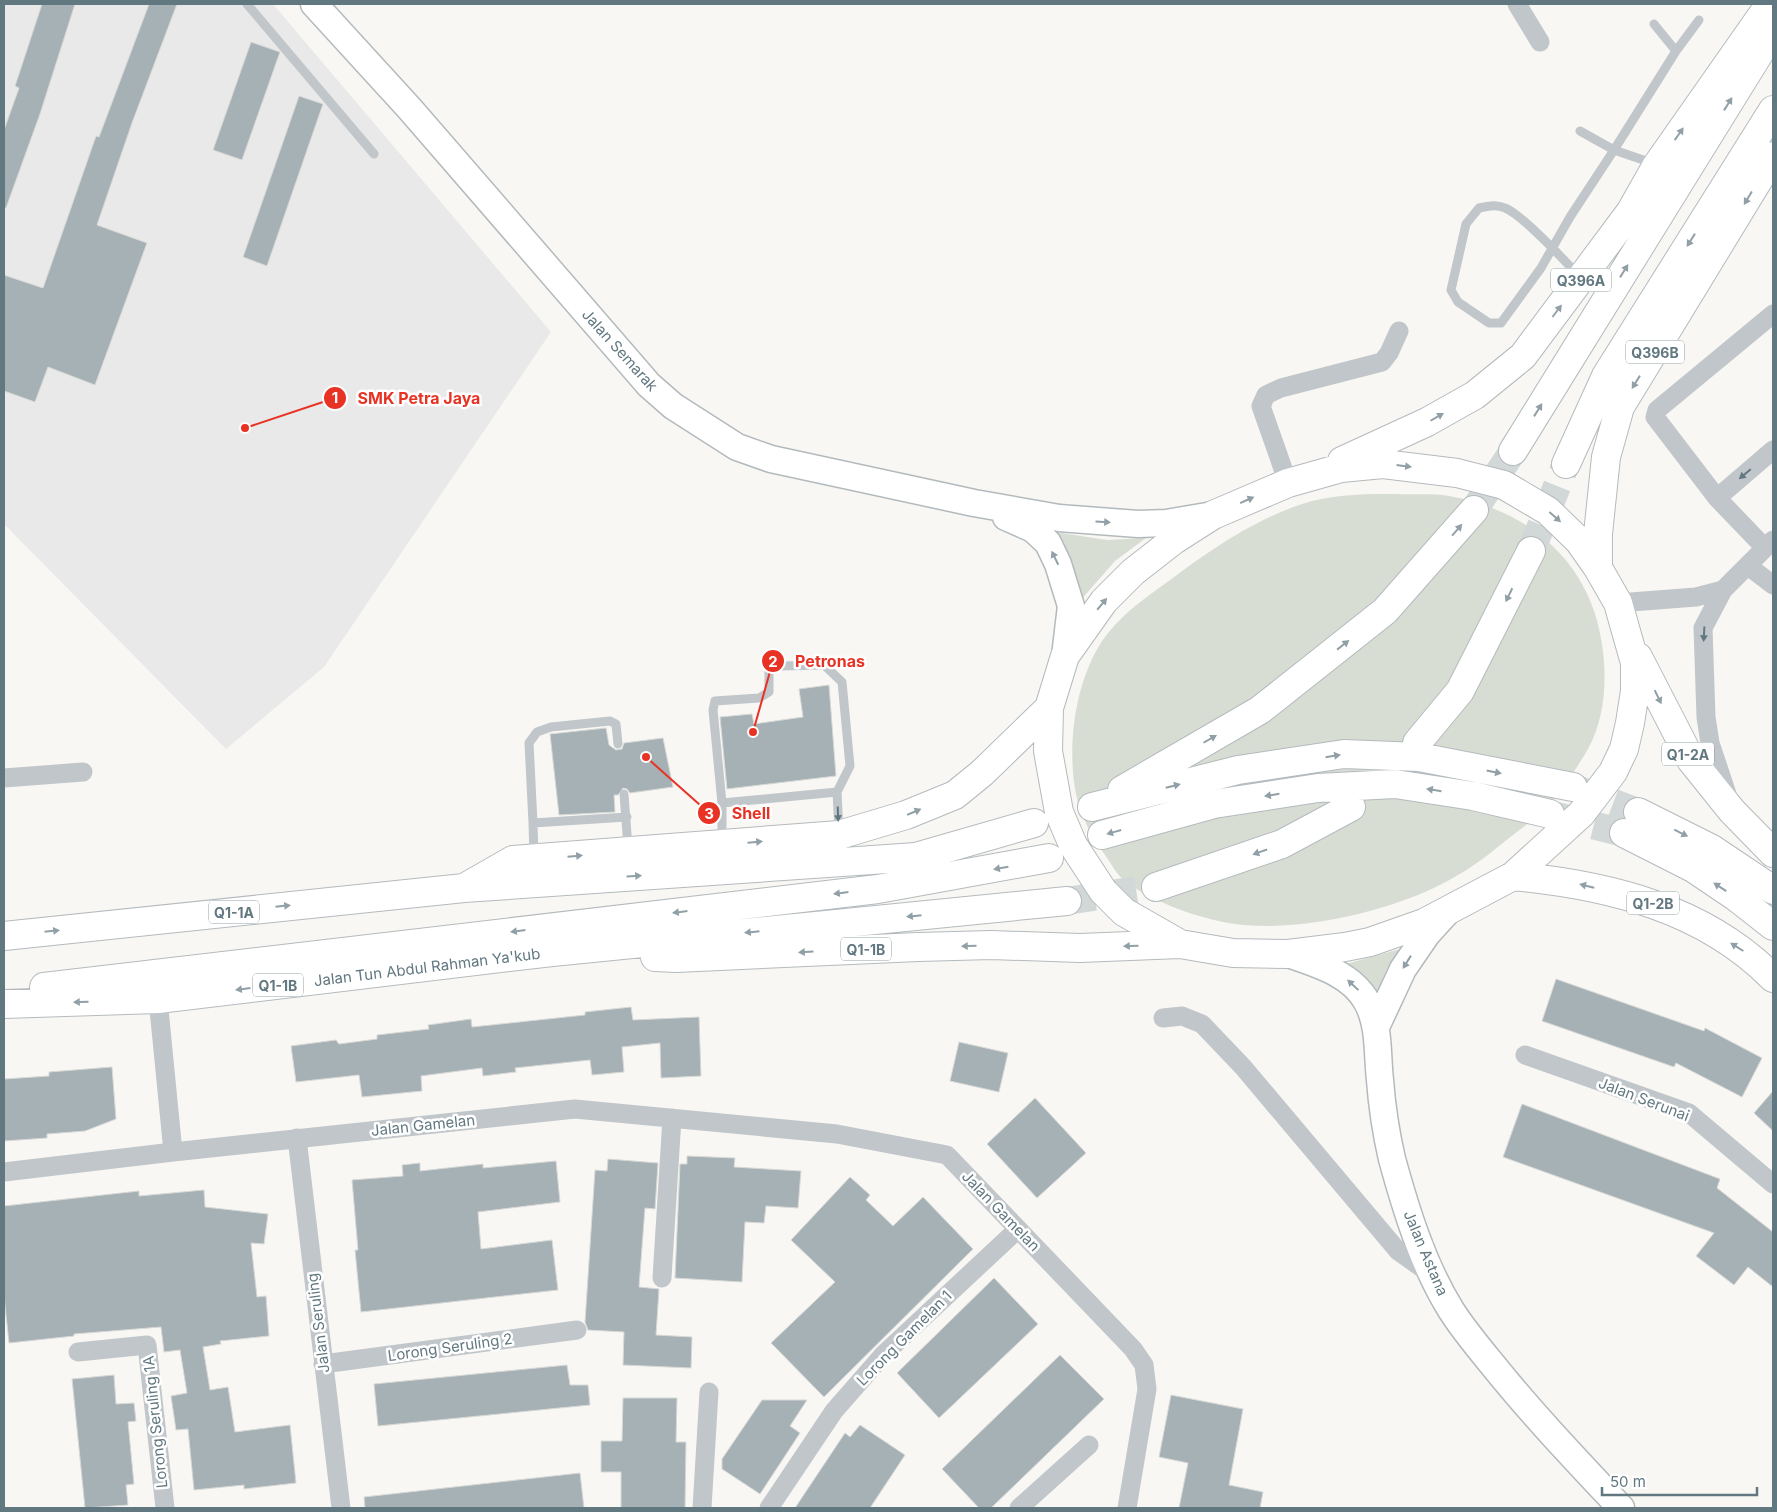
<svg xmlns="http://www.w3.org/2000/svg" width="1777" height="1512" font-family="Inter,sans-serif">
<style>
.built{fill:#e8e9e8}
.green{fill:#d8ddd3}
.building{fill:#a5b1b4;stroke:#d9d9d7}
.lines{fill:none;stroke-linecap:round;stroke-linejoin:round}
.primary-tunnel{stroke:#d2d7d7;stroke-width:28;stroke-dasharray:28 14;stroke-linecap:butt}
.secondary-casing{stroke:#b3babd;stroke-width:29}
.primary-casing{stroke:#b4babd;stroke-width:30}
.service{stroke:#c0c6c9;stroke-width:9}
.minor{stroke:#c0c6c9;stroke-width:19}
.secondary{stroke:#fff;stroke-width:26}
.primary{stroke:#fff;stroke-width:28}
.oneway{fill:#91a0a6}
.oneway2{fill:#627880}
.labels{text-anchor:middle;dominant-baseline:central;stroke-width:5;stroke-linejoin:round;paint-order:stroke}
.shield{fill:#fff;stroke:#91a0a6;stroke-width:1}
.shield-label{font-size:14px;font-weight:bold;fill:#627880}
.street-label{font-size:15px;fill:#627880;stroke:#fff}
.leader{fill:none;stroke:#e83324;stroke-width:2}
.callout-dot{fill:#e83324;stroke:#fff;stroke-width:2}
.mark-label{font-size:15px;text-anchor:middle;font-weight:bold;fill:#fff}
.callout-label{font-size:16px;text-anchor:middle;font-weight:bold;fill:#e83324;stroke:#fff;stroke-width:5;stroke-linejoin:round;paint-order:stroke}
</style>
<rect width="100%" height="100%" fill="#f8f7f4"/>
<path class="built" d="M 4,4 L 273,4 L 551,332 L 324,667 L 226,749 L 4,524 Z"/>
<path class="green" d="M 1396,494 C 1413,495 1432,493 1449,496 C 1533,511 1594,566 1603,652 C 1607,684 1604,720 1588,749 C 1578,766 1566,784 1554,800 C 1543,813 1527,824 1513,835 C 1495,849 1478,864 1458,875 C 1402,909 1309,931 1244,925 C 1208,922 1152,903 1124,880 C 1116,874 1111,863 1105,855 C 1093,838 1080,816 1076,794 C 1066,744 1076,673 1108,633 C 1124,613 1146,597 1166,583 C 1210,550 1258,516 1312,501 C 1340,494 1368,494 1396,494 Z
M 1055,532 L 1107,540 L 1146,538 L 1115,561 L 1080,601 L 1075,572 Z
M 1400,949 L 1386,971 L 1375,998 L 1342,965 Z"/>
<path class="building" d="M 42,4 L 75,4 L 40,114 L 6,208 L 4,208 L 4,130 L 19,88 L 15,86 Z
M 149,4 L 177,4 L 132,123 L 97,225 L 147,243 L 95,385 L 48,367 L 35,402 L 4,391 L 4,275 L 43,288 L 96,136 L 99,137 Z
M 251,42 L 280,52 L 242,160 L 213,150 Z
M 299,96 L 323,104 L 267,266 L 243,257 Z
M 829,685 L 836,776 L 727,789 L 720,717 L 752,714 L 754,724 L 803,717 L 799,689 Z
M 606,728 L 609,745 L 616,750 L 622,749 L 624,743 L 663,738 L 673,787 L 630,793 L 627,789 L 623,788 L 618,795 L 614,795 L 615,812 L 559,815 L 550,734 Z
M 1556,979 L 1704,1031 L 1705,1028 L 1762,1058 L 1742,1097 L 1676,1063 L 1674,1067 L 1542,1021 Z
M 631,1007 L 633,1020 L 699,1017 L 701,1076 L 661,1078 L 660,1043 L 622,1047 L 624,1072 L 592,1075 L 590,1060 L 515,1068 L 516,1072 L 483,1076 L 482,1068 L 421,1076 L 422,1091 L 362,1097 L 359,1075 L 296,1082 L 291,1046 L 336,1040 L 339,1044 L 377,1039 L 377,1035 L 429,1029 L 428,1025 L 471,1019 L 472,1027 L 585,1015 L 585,1012 Z
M 959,1042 L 1008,1053 L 999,1092 L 950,1081 Z
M 112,1067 L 116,1119 L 85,1131 L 47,1134 L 47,1138 L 4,1141 L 4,1079 L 49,1076 L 49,1072 Z
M 1773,1091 L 1773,1131 L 1754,1113 Z
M 1035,1098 L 1086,1153 L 1037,1198 L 987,1144 Z
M 1522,1104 L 1720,1179 L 1717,1188 L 1773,1232 L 1773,1287 L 1748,1267 L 1734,1285 L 1696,1256 L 1714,1233 L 1503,1157 Z
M 687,1156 L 735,1158 L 734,1167 L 801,1171 L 798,1208 L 766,1206 L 764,1223 L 745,1222 L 742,1282 L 675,1278 L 680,1164 L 687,1164 Z
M 608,1159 L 658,1163 L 655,1209 L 645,1208 L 639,1287 L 659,1289 L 656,1335 L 692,1337 L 691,1368 L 623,1365 L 624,1332 L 588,1330 L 585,1322 L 595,1170 L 607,1171 Z
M 556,1161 L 560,1202 L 478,1212 L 481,1249 L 552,1240 L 558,1290 L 361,1312 L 355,1250 L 358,1250 L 352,1180 L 403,1176 L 402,1165 L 420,1163 L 420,1171 L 483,1164 L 483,1168 Z
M 850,1177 L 870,1195 L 866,1200 L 893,1226 L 923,1197 L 973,1249 L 824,1397 L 771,1343 L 835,1282 L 791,1240 Z
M 204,1190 L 205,1207 L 268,1214 L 264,1244 L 251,1243 L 257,1297 L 266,1296 L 269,1336 L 220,1341 L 221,1344 L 203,1347 L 210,1390 L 228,1387 L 235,1432 L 290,1425 L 296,1483 L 244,1489 L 244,1485 L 194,1490 L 188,1429 L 176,1430 L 171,1396 L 187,1393 L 180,1350 L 164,1352 L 161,1327 L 74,1334 L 74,1336 L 9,1343 L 4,1296 L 4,1206 L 139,1191 L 139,1196 Z
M 994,1278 L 1038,1324 L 939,1418 L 897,1373 Z
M 1060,1355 L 1104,1399 L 991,1508 L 979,1508 L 942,1469 Z
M 567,1365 L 570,1385 L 588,1385 L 590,1405 L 378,1426 L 374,1384 Z
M 114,1375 L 116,1404 L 134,1403 L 136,1421 L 128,1422 L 134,1484 L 126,1485 L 128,1505 L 85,1508 L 72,1379 Z
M 1171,1395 L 1243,1409 L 1229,1485 L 1263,1492 L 1260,1508 L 1179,1508 L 1188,1463 L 1159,1457 Z
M 623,1398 L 677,1398 L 676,1442 L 686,1442 L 685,1508 L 621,1508 L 621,1472 L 601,1472 L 601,1441 L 622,1441 Z
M 762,1400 L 807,1400 L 790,1426 L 800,1433 L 760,1494 L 722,1469 L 722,1459 Z
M 860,1425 L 905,1455 L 870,1508 L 795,1508 L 845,1433 L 850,1437 Z
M 580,1473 L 584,1508 L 365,1508 L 364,1497 Z"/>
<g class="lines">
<path class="primary-tunnel" d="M 1474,510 L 1513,451
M 1531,551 L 1566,464
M 1574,788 L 1638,812
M 1553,815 L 1624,833
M 1067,901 L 1156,887"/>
<g class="secondary-casing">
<path id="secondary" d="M 314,4 L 410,109 L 649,385 L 673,406 L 737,447 L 771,459 L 974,503 L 1059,518 L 1138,524 L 1166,523 L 1213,515
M 1006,517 L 1033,529 L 1048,543 L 1058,564 L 1071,606 L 1065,656
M 1288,954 C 1317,964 1352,974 1367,1002 C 1380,1026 1377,1055 1380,1080 C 1382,1107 1386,1133 1392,1159 C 1406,1210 1423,1265 1451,1310 C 1463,1329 1478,1347 1492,1364 C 1533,1415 1577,1461 1621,1508
M 1376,1027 L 1403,969 L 1427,934 L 1447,912"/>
</g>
<g class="primary-casing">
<path id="primary" d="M 1513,451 L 1773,31
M 1342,461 L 1427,422 L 1475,395 L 1523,356 L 1631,211 L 1657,165 L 1765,11 L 1773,4
M 1566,464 L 1606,376 L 1773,110
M 1598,568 L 1598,534 L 1606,457 L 1620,407 L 1773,156
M 1638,657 L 1691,760 L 1732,811 L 1773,853
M 1417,743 L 1460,691 L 1531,551
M 1122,790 L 1260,710 L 1385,611 L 1474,510
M 1092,807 L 1238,770 L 1344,754 L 1419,757 L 1573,787
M 1638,812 L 1712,849 L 1773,890
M 1624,833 L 1693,868 L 1736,897 L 1773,926
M 1102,835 L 1214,804 L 1318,788 L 1395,784 L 1473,796 L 1550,814
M 1513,876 C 1608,885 1704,908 1773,978
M 1156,887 L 1282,844 L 1351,807
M 464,888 L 513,860 L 839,835 L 906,815 L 955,795 L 982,773 L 1049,708 L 1065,656 L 1104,601 L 1133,572 L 1174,540 L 1213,515 L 1288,483 L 1341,468 L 1383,464 L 1457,473 L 1504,485 L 1548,511 L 1579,541 L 1598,568 L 1618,603 L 1635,663 L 1635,691 L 1630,723 L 1624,749 L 1613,772 L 1581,814 L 1513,876 L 1424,923 L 1370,942 L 1345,947 L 1288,954 L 1233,953 L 1180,944 L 1124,912 L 1103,891 L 1073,845 L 1059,812 L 1048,751 L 1049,708
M 4,936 L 464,888 L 916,857 L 1034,823
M 655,957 L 676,958 L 918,947 L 991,945 L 1080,948 L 1180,944
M 44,987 L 878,889 L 1049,858
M 4,1004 L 158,999 L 552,952 L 1067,901"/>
</g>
<path class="service" d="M 247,4 L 374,154
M 1654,24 L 1676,51
M 1580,131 L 1614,150 L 1676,51 L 1699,20
M 1579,276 C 1566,262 1521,214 1505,208 C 1496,204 1489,206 1479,208 L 1466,224 L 1451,290 L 1458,302 L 1489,323 L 1501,323 L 1541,268 L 1570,217 L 1614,150 L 1655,164
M 618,744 L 616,724 L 610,721 L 551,727 L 537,732 L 529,743 L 533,823 L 627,817
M 624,794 L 628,848
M 722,803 L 837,792
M 533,823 L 534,856
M 722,841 L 722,803 L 713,710 L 715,701 L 759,698 L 769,692 L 769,671 L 780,666 L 824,665 L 842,682 L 850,766 L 837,792 L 839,832"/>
<path class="minor" d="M 1517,4 L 1540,42
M 1288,483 L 1261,406 L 1266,395 L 1281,388 L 1382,362 L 1389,353 L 1399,331
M 1717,498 L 1773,450
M 1765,548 L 1717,498 L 1655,417 L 1657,410 L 1773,314
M 1748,566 L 1773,585
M 1618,603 L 1696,597 L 1723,590
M 4,778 L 83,772
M 1729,800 L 1710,743 L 1706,717 L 1703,628 L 1723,590 L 1773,540
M 158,999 L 173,1152
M 1163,1018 L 1182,1016 L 1202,1024 L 1243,1067 L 1398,1251 L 1432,1275
M 1525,1055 L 1689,1113 L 1773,1184
M 297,1138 L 341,1508
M 4,1172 L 173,1152 L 575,1109 L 837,1134 L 947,1155 L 1133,1349 L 1144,1365 L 1147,1389 L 1127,1508
M 662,1278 L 672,1118
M 78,1352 L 147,1345 L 165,1508
M 323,1364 L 577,1330
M 702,1508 L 709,1392
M 769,1508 L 834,1411 L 883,1355 L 1018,1229
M 1019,1508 L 1089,1445"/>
<use href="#secondary" class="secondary"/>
<use href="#primary" class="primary"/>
</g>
<defs><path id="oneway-solid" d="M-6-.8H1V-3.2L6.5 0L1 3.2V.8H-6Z" transform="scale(1.25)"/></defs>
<g class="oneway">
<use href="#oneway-solid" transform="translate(1728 104) rotate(-58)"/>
<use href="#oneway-solid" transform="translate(1679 134) rotate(-55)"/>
<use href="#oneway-solid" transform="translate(1748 198) rotate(121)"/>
<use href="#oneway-solid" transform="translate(1691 240) rotate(122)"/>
<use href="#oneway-solid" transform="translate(1624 271) rotate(-58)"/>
<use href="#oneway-solid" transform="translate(1557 311) rotate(-53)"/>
<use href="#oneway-solid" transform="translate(1636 382) rotate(122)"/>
<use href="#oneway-solid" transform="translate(1538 410) rotate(-58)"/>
<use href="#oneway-solid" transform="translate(1437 417) rotate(-30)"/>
<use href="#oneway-solid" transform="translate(1404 466) rotate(7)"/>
<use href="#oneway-solid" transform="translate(1247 500) rotate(-24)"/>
<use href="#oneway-solid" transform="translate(1555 517) rotate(41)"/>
<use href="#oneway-solid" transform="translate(1103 522) rotate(3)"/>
<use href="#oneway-solid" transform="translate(1457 530) rotate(-49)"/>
<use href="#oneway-solid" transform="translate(1055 558) rotate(-116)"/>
<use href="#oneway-solid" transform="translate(1509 595) rotate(116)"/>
<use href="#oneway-solid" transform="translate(1102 604) rotate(-50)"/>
<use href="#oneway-solid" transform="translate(1343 645) rotate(-38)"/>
<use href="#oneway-solid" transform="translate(1658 697) rotate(64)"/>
<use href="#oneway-solid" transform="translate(1210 739) rotate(-30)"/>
<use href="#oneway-solid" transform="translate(1333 756) rotate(-9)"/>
<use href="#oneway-solid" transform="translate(1494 772) rotate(11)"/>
<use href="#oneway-solid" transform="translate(1173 786) rotate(-14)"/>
<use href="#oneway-solid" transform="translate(1434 790) rotate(-171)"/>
<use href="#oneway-solid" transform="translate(1272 795) rotate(171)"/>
<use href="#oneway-solid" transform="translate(914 812) rotate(-23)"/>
<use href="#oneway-solid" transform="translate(1114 832) rotate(164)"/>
<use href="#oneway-solid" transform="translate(1681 833) rotate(26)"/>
<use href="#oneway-solid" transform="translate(755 842) rotate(-5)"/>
<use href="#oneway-solid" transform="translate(1260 852) rotate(161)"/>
<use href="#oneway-solid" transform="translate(575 856) rotate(-5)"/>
<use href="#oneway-solid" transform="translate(1001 868) rotate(170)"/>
<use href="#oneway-solid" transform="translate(634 876) rotate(-4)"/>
<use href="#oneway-solid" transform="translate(1587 886) rotate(-166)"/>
<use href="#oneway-solid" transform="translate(1720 887) rotate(-147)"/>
<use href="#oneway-solid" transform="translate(841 893) rotate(173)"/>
<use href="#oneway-solid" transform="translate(283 906) rotate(-6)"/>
<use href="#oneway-solid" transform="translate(680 912) rotate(173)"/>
<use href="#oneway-solid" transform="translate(914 916) rotate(174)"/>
<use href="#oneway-solid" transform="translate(52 931) rotate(-6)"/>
<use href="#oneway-solid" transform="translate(518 931) rotate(173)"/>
<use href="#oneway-solid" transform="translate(752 932) rotate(174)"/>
<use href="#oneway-solid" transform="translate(969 946) rotate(179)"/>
<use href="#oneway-solid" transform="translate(1131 946) rotate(178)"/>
<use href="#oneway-solid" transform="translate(1737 947) rotate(-148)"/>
<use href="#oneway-solid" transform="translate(806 952) rotate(177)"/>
<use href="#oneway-solid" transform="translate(1407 962) rotate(122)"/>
<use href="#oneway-solid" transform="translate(1353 985) rotate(-137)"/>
<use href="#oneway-solid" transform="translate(243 989) rotate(173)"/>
<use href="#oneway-solid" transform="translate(81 1002) rotate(178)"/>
</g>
<g class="oneway2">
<use href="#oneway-solid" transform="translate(1745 474) rotate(140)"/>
<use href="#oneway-solid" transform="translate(1704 634) rotate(93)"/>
<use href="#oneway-solid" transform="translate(838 814) rotate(88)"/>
</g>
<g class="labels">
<g class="shield">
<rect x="1551" y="268.5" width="60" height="23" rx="4"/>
<rect x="1626" y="340.5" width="58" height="23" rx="4"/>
<rect x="1662" y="742.5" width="52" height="23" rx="4"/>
<rect x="1627" y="891.5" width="52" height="23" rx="4"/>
<rect x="209" y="900.5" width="50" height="23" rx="4"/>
<rect x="841" y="937.5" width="50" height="23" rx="4"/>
<rect x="253" y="973.5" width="50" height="23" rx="4"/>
</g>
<g class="shield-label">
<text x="1581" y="280">Q396A</text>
<text x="1655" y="352">Q396B</text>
<text x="1688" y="754">Q1-2A</text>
<text x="1653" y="903">Q1-2B</text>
<text x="234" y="912">Q1-1A</text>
<text x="866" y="949">Q1-1B</text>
<text x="278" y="985">Q1-1B</text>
</g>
<g class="street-label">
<text transform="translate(620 350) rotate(48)">Jalan Semarak</text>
<text transform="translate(427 967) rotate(-7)">Jalan Tun Abdul Rahman Ya'kub</text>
<text transform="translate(1644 1099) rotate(21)">Jalan Serunai</text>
<text transform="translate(423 1125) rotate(-6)">Jalan Gamelan</text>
<text transform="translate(1001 1211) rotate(46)">Jalan Gamelan</text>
<text transform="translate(1426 1253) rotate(67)">Jalan Astana</text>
<text transform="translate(318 1323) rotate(-97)">Jalan Seruling</text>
<text transform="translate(904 1338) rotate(-45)">Lorong Gamelan 1</text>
<text transform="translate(450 1347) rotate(-8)">Lorong Seruling 2</text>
<text transform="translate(155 1422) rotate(-96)">Lorong Seruling 1A</text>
</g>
</g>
<path class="leader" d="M245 428L335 398M753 732L773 661M646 757L709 813"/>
<g class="callout-dot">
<circle cx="245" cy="428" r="5"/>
<circle cx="753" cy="732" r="5"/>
<circle cx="646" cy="757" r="5"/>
<circle cx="335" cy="398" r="12"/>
<circle cx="773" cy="661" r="12"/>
<circle cx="709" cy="813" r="12"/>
</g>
<g class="mark-label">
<text x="335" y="403">1</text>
<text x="773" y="667">2</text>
<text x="709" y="819">3</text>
</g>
<g class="callout-label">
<text x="419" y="404">SMK Petra Jaya</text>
<text x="830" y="667">Petronas</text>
<text x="751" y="819">Shell</text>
</g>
<rect width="1777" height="1512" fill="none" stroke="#627880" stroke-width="10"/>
<path d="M1602 1487v8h155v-8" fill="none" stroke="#627880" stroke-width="2.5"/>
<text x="1610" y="1487" font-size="15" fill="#627880" stroke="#ffffff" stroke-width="4" paint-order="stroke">50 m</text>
</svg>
